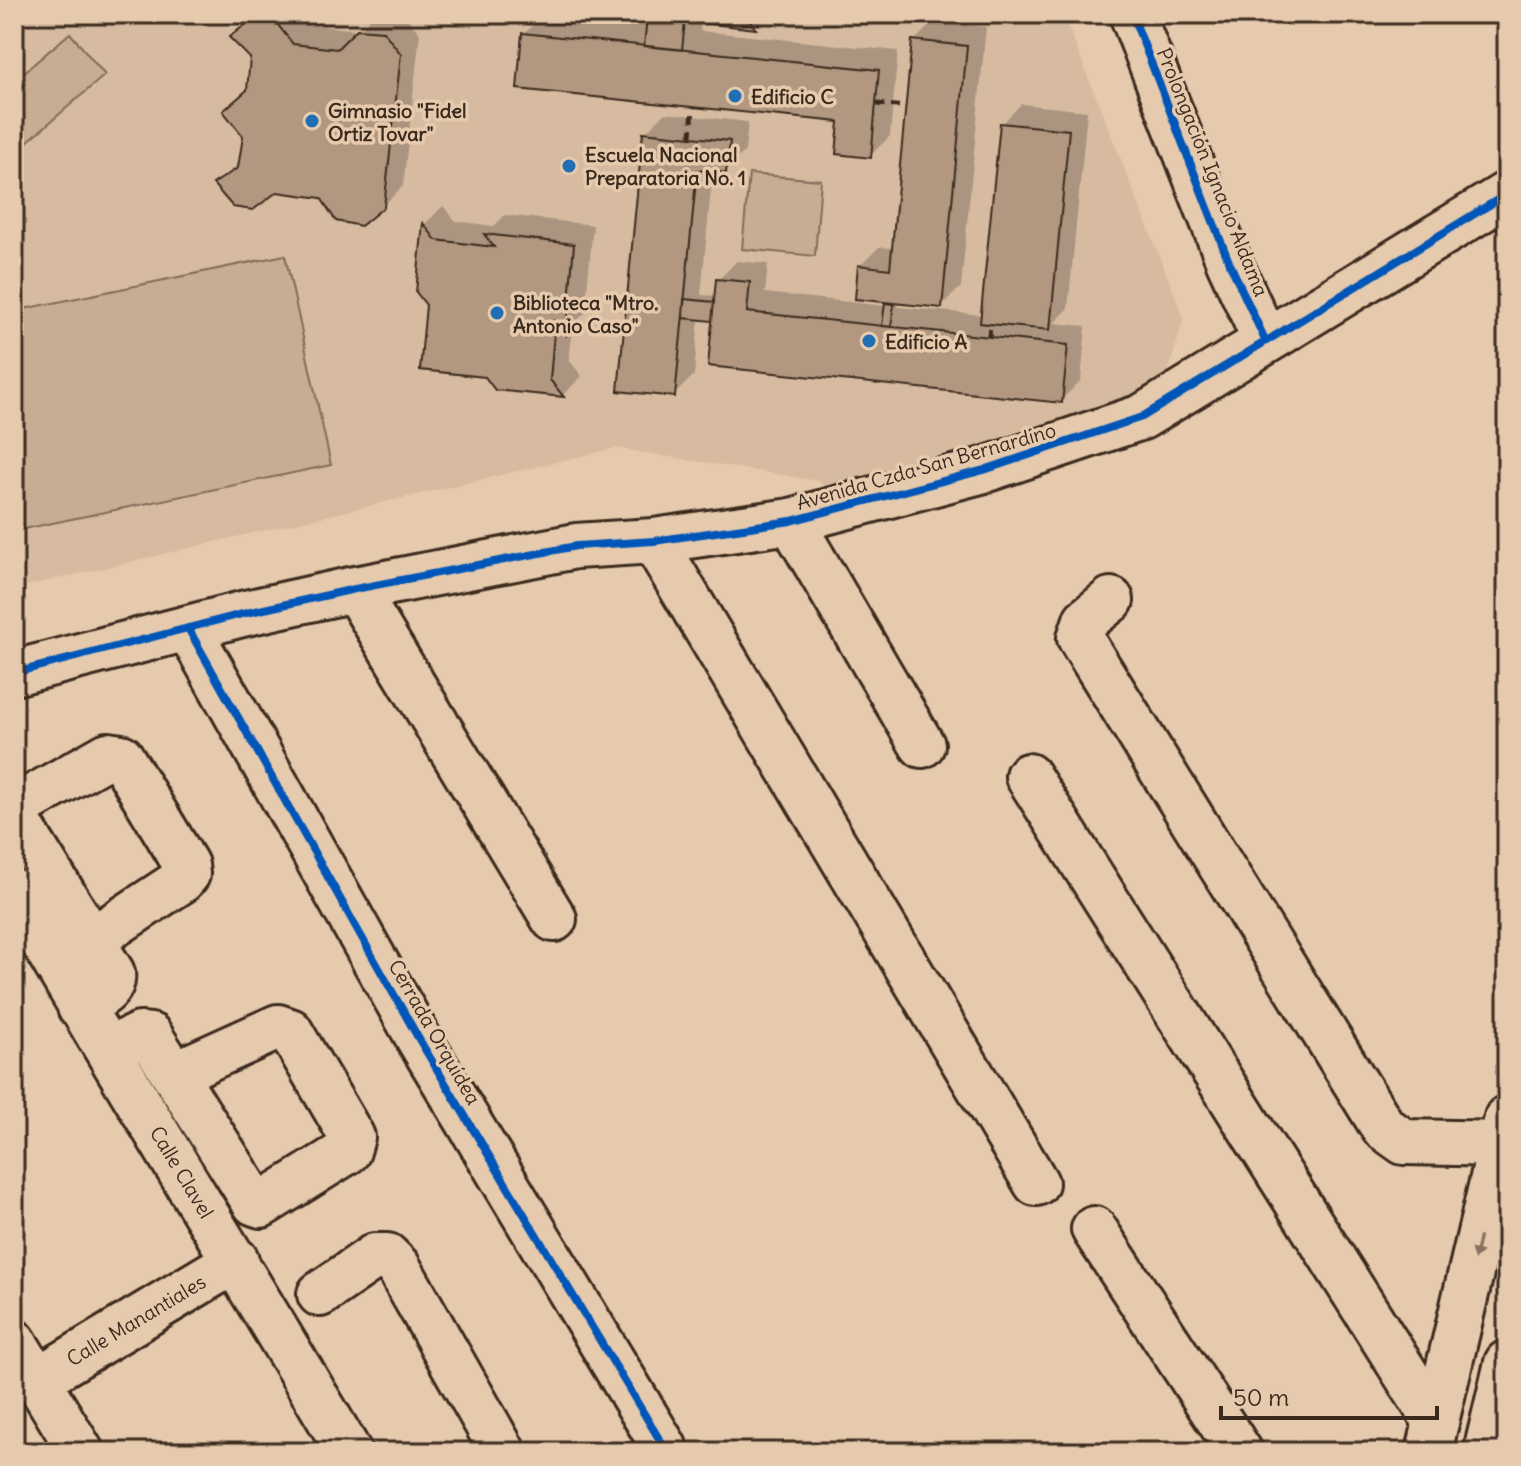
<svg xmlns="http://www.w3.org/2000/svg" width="1521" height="1466" font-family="Delius,sans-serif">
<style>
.built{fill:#d6bba0}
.green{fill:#c7ad93;stroke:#816c58;stroke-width:2}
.shadow{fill:#0003}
.building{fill:#b29880;stroke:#3b2a1e;stroke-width:2}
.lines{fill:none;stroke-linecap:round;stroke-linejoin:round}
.minor-casing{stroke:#3b2a1e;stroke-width:50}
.major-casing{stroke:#3b2a1e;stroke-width:50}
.path{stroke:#3b2a1e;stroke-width:5;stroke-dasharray:8 6;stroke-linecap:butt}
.minor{stroke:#e6caad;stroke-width:44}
.major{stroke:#e6caad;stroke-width:44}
.cycleway-casing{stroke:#e6caad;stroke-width:13}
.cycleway{stroke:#0057b8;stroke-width:8}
.oneway{fill:#88725e}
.poi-dot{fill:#1f6fb2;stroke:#e6caad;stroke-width:3}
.labels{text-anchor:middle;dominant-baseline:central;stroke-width:7;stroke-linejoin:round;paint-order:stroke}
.poi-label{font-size:20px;font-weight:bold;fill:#3b2a1e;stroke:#e6caad;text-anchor:start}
.street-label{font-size:20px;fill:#3b2a1e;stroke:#e6caad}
</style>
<rect width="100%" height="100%" fill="#e6caad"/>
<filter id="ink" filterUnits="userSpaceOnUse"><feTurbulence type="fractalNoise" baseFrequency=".0125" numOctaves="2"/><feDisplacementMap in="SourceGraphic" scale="16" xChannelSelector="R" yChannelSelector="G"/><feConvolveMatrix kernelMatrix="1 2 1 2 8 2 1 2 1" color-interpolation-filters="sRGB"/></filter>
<g filter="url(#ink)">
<path class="built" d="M 14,14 L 1063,14 L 1184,318 L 1167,376 L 1104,413 L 923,464 L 832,494 L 818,481 L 616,448 L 14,589 Z"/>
<path class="green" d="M 70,33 L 105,75 L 20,148 L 14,141 L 14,81 Z
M 749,174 L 821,180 L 815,256 L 742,249 Z
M 285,255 L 331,465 L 14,531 L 14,311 Z"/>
<path class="shadow" d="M 256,14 L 303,14 L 312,25 L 359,30 L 375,14 L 404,14 L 420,34 L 403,186 L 383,206 L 216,184 L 240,162 L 252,58 L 232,37 Z
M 637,14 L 768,14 L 755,27 L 701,21 L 700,31 L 898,51 L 890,136 L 870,156 L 841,120 L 524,34 L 543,15 L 648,26 L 649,15 Z
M 933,22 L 986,27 L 961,287 L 941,306 L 898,302 L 898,307 L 983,315 L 1002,124 L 1021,104 L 1087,111 L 1068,309 L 1054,323 L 1086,326 L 1081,381 L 1061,400 L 699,318 L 694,375 L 674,395 L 645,133 L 665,113 L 748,122 L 745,151 L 726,170 L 713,169 L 701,295 L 716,296 L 718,280 L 737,261 L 768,264 L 765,293 L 886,306 L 889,301 L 860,266 L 879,247 L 894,248 L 914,41 Z
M 443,206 L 456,221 L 494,226 L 505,215 L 593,225 L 585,313 L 572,326 L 569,360 L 582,376 L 563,395 L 496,388 L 418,292 L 425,224 Z"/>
<path class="building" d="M 619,14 L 744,14 L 756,29 L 685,21 L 682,50 L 644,46 L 647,17 Z
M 253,19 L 274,20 L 293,44 L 337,49 L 357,29 L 383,31 L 401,54 L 384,207 L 361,226 L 336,221 L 321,198 L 277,192 L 253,210 L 233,207 L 213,184 L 238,168 L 243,136 L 223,111 L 247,90 L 250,58 L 229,37 Z
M 522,33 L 879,70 L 871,158 L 836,154 L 839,122 L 517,89 Z
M 912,40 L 967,46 L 942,308 L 855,299 L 858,265 L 890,269 Z
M 1000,123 L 1069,130 L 1050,330 L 980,323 Z
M 643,132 L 730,141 L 726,173 L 697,170 L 675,397 L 618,391 Z
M 423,223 L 436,240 L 494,247 L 484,234 L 574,244 L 566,335 L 555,321 L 550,380 L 564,397 L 495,390 L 485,377 L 420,370 L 426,305 L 416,292 Z
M 716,279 L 750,282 L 747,312 L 1068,345 L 1062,403 L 708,366 Z
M 684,299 L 714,302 L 712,321 L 683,318 Z
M 885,303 L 894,304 L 891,327 L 882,326 Z"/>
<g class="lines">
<g class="minor-casing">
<path id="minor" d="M 1132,14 L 1229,262 L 1265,340
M 791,521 L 922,745
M 654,541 L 1036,1183
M 355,589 L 554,919
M 1111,600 L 1086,620 L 1080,638 L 1383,1127 L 1404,1142 L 1507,1144
M 188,628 L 420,1041 L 664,1447
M 14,673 L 246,613 L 355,589 L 576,546 L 654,541 L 791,521 L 984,470 L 1142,417 L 1507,194
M 1028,776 L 1436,1422
M 14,808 L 108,755 L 121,757 L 186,865 L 187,874 L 181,881 L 93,939
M 14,815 L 112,973 C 115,992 94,998 80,1007
M 14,892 C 123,1080 238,1265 349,1452
M 108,1050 L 140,1035 L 150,1036 L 255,1203 L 261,1205 L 348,1151 L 352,1137 L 290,1031 L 278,1027 L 174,1074
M 1094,1229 L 1240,1452
M 320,1294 L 375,1256 L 387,1256 L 398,1267 L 503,1452
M 14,1342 L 81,1452
M 37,1380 L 236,1260"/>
</g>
<g class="major-casing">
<path id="major" d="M 1429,1452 L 1507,1118
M 1486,1452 L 1507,1363"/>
</g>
<path class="path" d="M 877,104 L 905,107
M 691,136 L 693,107
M 989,337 L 990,324"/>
<use href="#minor" class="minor"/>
<use href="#major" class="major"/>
<g class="cycleway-casing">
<path id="cycleway" d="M 1132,14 L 1229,262 L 1265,340
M 188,628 L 420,1041 L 664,1447
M 14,673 L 246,613 L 355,589 L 576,546 L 654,541 L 791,521 L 984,470 L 1142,417 L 1507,194"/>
</g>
<use href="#cycleway" class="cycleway"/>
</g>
<defs><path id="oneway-solid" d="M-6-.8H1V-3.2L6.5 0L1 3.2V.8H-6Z" transform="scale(2)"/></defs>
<use class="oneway" href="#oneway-solid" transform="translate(1477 1248) rotate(103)"/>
</g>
<g class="poi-dot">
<circle cx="735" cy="96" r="8"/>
<circle cx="312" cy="121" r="8"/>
<circle cx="569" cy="166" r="8"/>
<circle cx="497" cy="313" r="8"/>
<circle cx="869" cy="341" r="8"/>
</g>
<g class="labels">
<g class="poi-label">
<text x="751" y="96">Edificio C</text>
<text x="328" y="110">Gimnasio "Fidel<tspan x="328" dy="23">Ortiz Tovar"</tspan></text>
<text x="585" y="154">Escuela Nacional<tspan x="585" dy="23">Preparatoria No. 1</tspan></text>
<text x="513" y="302">Biblioteca "Mtro.<tspan x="513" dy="23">Antonio Caso"</tspan></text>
<text x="885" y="341">Edificio A</text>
</g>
<g class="street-label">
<text transform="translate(1213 172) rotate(68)">Prolongación Ignacio Aldama</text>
<text transform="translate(926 466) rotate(-16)">Avenida Czda San Bernardino</text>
<text transform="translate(435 1032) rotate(60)">Cerrada Orquídea</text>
<text transform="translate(182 1172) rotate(59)">Calle Clavel</text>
<text transform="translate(136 1320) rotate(-31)">Calle Manantiales</text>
</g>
</g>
<rect width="1521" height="1466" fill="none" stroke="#e6caad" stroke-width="48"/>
<rect x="24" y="24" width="1473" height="1418" fill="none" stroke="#3b2a1e" stroke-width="3" filter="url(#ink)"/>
<path d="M1221 1406v12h216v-12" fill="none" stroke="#3b2a1e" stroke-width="4"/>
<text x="1233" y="1406" font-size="24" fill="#3b2a1e" stroke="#e6caad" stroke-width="6" paint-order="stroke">50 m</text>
</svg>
